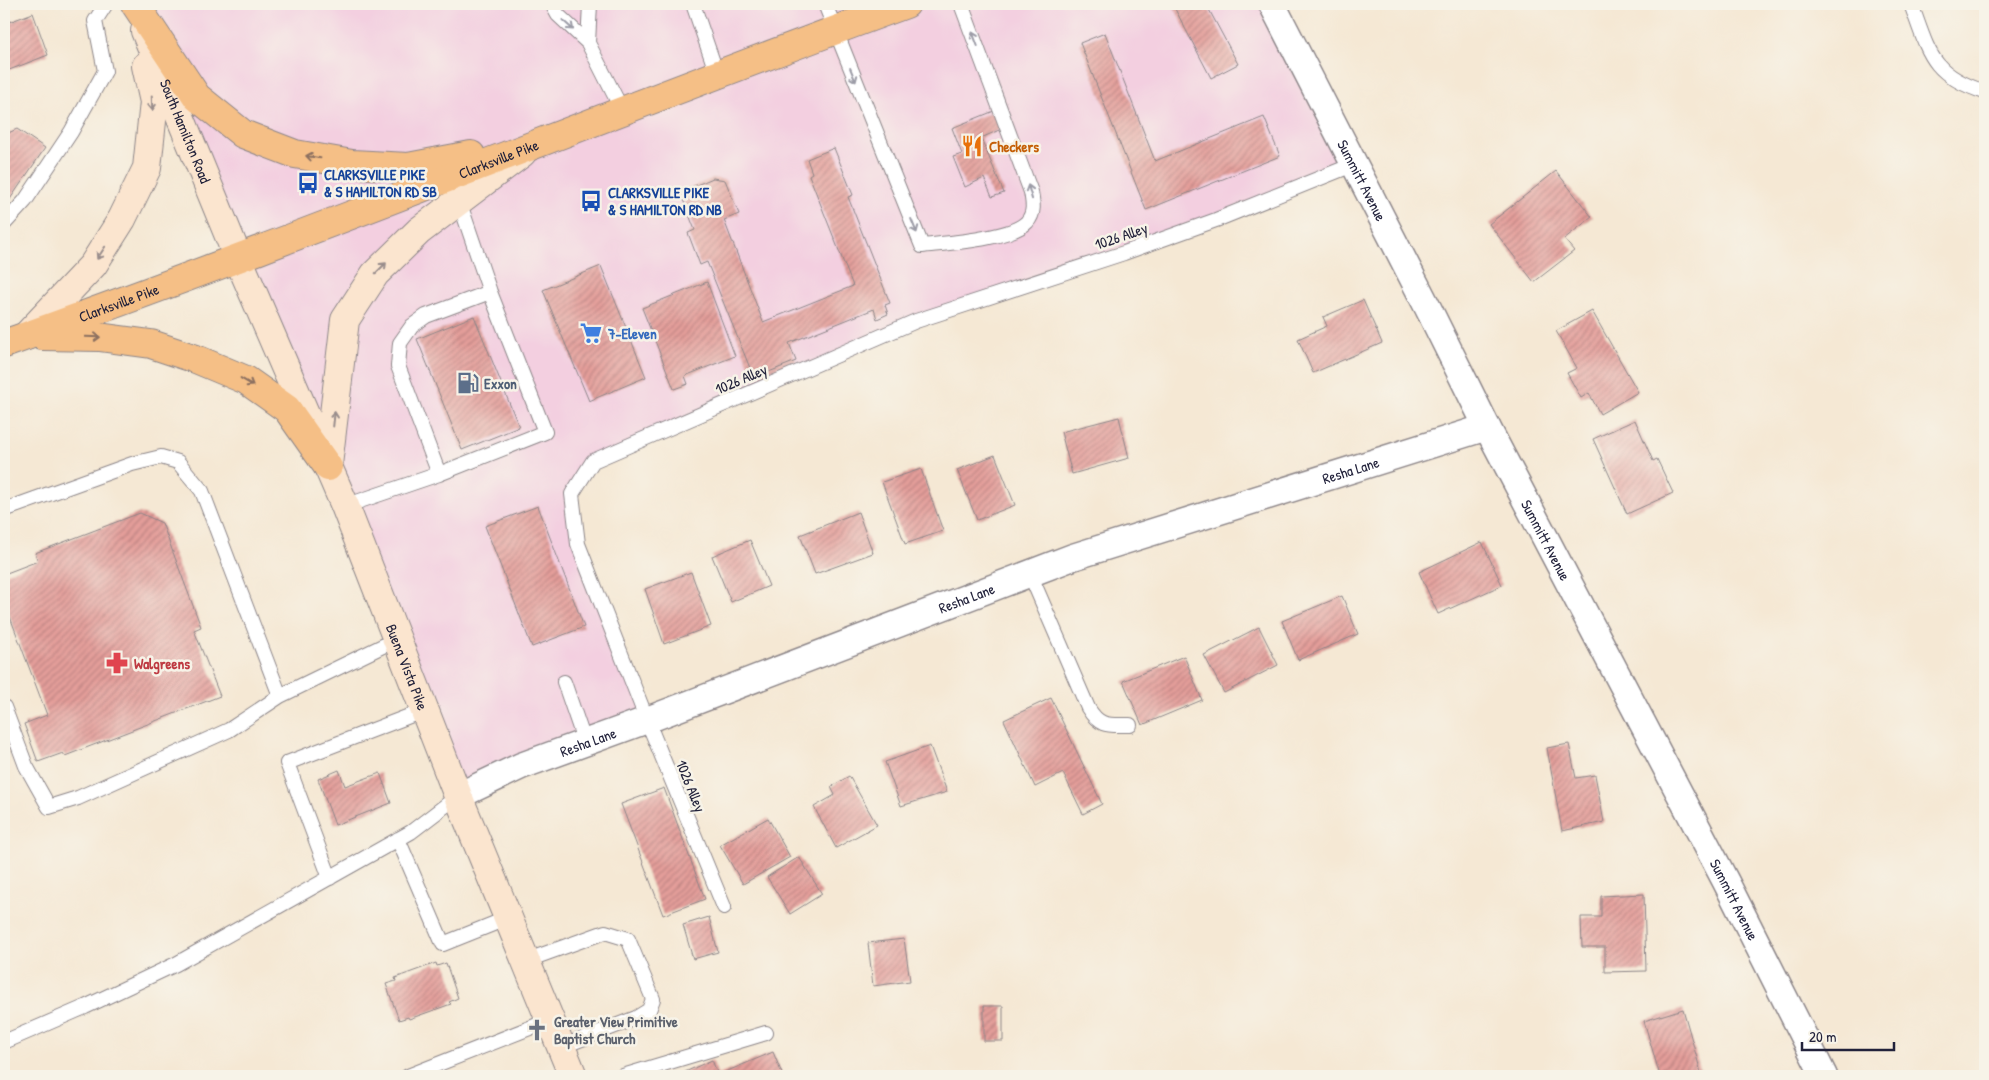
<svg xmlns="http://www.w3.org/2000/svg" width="1989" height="1080" font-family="'Patrick Hand',sans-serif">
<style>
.built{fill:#f3cfe0}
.building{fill:url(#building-hatch)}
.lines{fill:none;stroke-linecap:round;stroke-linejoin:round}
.lane-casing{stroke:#8c8588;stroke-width:16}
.street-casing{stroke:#8c8588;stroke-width:29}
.secondary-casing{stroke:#8c8588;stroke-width:30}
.primary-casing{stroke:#8c8588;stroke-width:30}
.lane{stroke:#fff;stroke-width:14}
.street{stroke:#fff;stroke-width:26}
.secondary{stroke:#fbe5cf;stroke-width:28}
.primary{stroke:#f5bf86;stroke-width:28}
.oneway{stroke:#9c9ca7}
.oneway2{stroke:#998d8c}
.oneway3{stroke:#8c7060}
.labels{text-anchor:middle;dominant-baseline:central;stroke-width:5;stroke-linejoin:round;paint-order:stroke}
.street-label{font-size:15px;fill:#22223b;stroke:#f7f3e8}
.food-label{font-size:15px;font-weight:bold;fill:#c56008;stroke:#f7f3e8;text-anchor:start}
.transit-label{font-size:15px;font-weight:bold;fill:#164399;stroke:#f7f3e8;text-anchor:start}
.shop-label{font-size:15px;font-weight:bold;fill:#366cbe;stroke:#f7f3e8;text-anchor:start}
.service-label{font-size:15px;font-weight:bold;fill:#4e5e75;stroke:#f7f3e8;text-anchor:start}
.health-label{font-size:15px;font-weight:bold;fill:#be3a42;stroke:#f7f3e8;text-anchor:start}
.worship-label{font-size:15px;font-weight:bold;fill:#5b616d;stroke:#f7f3e8;text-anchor:start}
</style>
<defs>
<pattern id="building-hatch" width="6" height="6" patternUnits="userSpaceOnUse" patternTransform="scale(1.25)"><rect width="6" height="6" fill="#e49e9a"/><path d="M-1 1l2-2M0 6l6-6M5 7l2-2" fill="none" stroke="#b8807f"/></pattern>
</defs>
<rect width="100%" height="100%" fill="#f7f3e8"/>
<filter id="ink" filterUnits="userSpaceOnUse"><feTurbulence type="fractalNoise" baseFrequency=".02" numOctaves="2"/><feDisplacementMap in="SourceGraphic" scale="10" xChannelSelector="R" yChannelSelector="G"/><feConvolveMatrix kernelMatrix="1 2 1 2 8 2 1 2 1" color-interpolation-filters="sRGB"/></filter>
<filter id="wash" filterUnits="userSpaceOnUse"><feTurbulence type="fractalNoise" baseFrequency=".0096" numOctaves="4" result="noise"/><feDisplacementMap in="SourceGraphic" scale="20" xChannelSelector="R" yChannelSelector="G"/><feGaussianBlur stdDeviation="1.12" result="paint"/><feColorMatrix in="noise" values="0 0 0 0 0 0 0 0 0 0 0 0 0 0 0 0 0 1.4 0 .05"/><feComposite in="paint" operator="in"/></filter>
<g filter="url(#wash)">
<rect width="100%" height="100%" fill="#f5e8d4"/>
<path class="built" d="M 134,4 L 1272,4 L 1355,164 L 916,321 L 593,461 L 572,494 L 578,544 L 647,720 L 458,796 Z"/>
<g id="blocks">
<path class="building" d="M 1175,4 L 1206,4 L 1238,64 L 1211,78 L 1174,7 L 1176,6 Z
M 33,13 L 48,55 L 4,72 L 4,24 Z
M 1105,33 L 1155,161 L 1264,117 L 1280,156 L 1146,210 L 1080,43 Z
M 999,109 L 1006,127 L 981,138 L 1004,193 L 992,197 L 984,178 L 965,187 L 953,157 L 962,154 L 952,128 Z
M 17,129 L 45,148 L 4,208 L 4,135 Z
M 834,148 L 853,195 L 848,197 L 890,303 L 885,305 L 888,314 L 877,319 L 874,309 L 789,343 L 796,361 L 754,378 L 707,262 L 700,265 L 688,233 L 695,230 L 680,192 L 713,178 L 725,180 L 739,214 L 724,220 L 763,322 L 853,286 L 809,175 L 812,173 L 807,159 Z
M 1556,171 L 1592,217 L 1564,239 L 1574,251 L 1534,282 L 1489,224 Z
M 601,266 L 646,377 L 589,401 L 543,290 Z
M 707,282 L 735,356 L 685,376 L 688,384 L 674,389 L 642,308 Z
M 1363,300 L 1382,343 L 1313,373 L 1298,339 L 1327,326 L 1323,317 Z
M 1592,311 L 1638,392 L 1600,414 L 1589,393 L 1581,398 L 1567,373 L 1577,368 L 1556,331 Z
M 474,316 L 519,427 L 462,450 L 417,339 Z
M 1119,417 L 1129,458 L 1072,474 L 1061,432 Z
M 1635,420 L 1653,461 L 1657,459 L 1673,493 L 1627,514 L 1593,439 Z
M 995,455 L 1015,505 L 977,520 L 957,470 Z
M 921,469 L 943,531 L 905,544 L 882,482 Z
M 538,506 L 584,627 L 532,647 L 485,526 Z
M 858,512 L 873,553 L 815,574 L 800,535 Z
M 140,513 L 162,523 L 201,627 L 194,630 L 220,696 L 65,756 L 63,753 L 38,762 L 24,724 L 47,715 L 4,601 L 4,574 L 38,561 L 35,553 Z
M 750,540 L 769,586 L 731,602 L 712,556 Z
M 1482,542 L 1502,585 L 1438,614 L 1419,572 Z
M 691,572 L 711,626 L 664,644 L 645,589 Z
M 1342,596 L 1358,634 L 1298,660 L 1282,621 Z
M 1259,627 L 1278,665 L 1224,693 L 1204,655 Z
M 1184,656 L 1202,700 L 1142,725 L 1123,681 Z
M 1051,698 L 1102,804 L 1083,814 L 1063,773 L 1035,787 L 1004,720 Z
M 1569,744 L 1576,778 L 1595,775 L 1604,822 L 1562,831 L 1547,748 Z
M 930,746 L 947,792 L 901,806 L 885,762 Z
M 339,770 L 345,786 L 380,773 L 391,803 L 335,825 L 318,779 Z
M 849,776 L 877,825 L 836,848 L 814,807 L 835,795 L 831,787 Z
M 664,788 L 705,899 L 663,915 L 621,804 Z
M 768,818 L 790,857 L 743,884 L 720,845 Z
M 799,857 L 822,894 L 790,914 L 767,877 Z
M 1644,894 L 1646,971 L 1605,972 L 1605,947 L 1582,947 L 1581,917 L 1601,917 L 1601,896 Z
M 709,917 L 718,952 L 693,959 L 683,925 Z
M 904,939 L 910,981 L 873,986 L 868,943 Z
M 436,963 L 437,966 L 446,963 L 458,998 L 449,1002 L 451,1004 L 409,1019 L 408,1017 L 399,1020 L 386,984 L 396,981 L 395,978 Z
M 984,1006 L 1003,1006 L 1003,1041 L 984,1041 Z
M 1683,1009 L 1702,1076 L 1660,1076 L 1644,1021 Z
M 773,1052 L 783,1076 L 687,1076 L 685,1072 L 712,1060 L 718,1075 Z"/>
</g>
</g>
<g filter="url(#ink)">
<use href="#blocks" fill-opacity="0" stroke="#8c8588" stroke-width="1"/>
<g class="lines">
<g class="lane-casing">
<path id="lane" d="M 552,4 L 558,15 L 588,43
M 590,4 L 588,43 L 622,110
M 693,4 L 717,74
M 825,4 L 922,246 C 947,243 1011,239 1027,222 C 1035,213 1033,203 1031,192 L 961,4
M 1911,4 C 1929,53 1931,75 1985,92
M 4,224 L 25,201 L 71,132 L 105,71 L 95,21 L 106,4
M 439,474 L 398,366 L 400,343 L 412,326 L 426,316 L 490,292
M 345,506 L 439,474 L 545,432 L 490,292 L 459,201
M 4,510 L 132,464 L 161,457 L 178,462 L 202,491 L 280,696
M 1030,574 L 1088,708 C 1100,728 1109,725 1130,725
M 564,682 L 585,743
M 4,707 L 26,766 L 49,807 L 78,798 L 229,730 L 280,696 L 397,639
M 398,839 L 443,944 L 508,918
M 330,878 L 287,763 L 425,710
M 724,907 L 647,720 L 578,544 L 572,494 L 593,461 L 916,321 L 1124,253 L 1216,220 L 1355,164
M 525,961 L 605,932 L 628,939 L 653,999 L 649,1010 L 636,1018 L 561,1047
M 4,1042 L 85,1007 L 176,964 L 411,832 L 458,796
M 408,1076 L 550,1020
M 623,1076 L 766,1033"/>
</g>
<g class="street-casing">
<g id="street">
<path id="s1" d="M 1272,4 L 1428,308 L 1487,427 L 1726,882 L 1824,1076"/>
<path id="s2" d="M 458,796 L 521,766 L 647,720 L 1073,557 L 1487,427"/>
</g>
</g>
<g class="secondary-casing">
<g id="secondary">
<path id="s3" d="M 145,31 L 238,258 L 345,506 L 458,796 L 573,1076"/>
<path d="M 26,336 L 93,265 L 122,219 L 147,168 L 154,102 L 146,66"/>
<path d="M 328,465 L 345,320 L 375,274 L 419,231 L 522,153"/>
</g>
</g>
<g class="primary-casing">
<g id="primary">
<path d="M 135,4 L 197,97 L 243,134 L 295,154 L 352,164 L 408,167 L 471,155"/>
<path d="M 43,336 L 99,337 L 151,344 L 196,359 L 246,380 L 287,409 L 328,467"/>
<path id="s4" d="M 4,344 C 307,236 604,115 906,4"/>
</g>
</g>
<use href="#lane" class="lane"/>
<use href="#street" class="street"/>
<use href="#secondary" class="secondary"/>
<use href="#primary" class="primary"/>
</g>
<defs><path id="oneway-shaft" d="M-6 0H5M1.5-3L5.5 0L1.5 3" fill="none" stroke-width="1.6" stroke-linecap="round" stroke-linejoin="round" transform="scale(1.25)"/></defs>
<g class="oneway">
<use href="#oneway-shaft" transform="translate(568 25) rotate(42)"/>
<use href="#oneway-shaft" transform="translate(975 39) rotate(-111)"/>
<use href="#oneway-shaft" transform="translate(853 75) rotate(68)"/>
<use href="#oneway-shaft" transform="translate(1030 192) rotate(-106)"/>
<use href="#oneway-shaft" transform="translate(914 226) rotate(68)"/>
</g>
<g class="oneway2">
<use href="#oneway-shaft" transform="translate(152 103) rotate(88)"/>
<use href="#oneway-shaft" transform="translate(101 253) rotate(123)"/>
<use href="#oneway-shaft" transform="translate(381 268) rotate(-45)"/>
<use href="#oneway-shaft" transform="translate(334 419) rotate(-84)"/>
</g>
<g class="oneway3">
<use href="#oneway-shaft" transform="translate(313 157) rotate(-171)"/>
<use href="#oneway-shaft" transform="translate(93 337) rotate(2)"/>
<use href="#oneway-shaft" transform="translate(247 382) rotate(31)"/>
</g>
</g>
<defs>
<g id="restaurant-bare" transform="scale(1.725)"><path d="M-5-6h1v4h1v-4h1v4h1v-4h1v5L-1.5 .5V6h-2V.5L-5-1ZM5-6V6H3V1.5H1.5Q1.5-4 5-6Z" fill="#e8710a" stroke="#f7f3e8" stroke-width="2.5" paint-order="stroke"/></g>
<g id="bus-bare" transform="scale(1.725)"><path d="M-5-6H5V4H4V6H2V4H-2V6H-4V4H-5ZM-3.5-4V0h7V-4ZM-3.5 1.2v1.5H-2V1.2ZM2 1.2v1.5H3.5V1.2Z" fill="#1a4fb4" stroke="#f7f3e8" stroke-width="2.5" paint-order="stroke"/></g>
<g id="supermarket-bare" transform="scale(1.725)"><path d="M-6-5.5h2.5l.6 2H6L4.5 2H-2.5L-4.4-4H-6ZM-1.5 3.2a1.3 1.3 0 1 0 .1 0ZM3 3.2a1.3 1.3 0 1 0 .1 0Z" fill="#3f7fe0" stroke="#f7f3e8" stroke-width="2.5" paint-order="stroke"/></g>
<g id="fuel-bare" transform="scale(1.725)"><path d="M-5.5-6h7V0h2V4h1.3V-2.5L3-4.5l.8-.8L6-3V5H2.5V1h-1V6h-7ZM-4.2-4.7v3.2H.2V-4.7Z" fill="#5c6f8a" stroke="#f7f3e8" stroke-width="2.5" paint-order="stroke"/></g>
<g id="pharmacy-bare" transform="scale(1.725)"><path d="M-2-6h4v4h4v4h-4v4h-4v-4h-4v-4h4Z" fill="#e0444e" stroke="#f7f3e8" stroke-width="2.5" paint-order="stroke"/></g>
<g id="church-bare" transform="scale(1.725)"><path d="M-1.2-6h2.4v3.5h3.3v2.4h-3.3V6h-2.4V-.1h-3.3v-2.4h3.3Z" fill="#6b7280" stroke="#f7f3e8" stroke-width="2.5" paint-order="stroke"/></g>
</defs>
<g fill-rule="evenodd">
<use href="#restaurant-bare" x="972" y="146"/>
<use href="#bus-bare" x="308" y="183"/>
<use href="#bus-bare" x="591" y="201"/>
<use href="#supermarket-bare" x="591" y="333"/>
<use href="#fuel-bare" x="468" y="383"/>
<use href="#pharmacy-bare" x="117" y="663"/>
<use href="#church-bare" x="537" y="1030"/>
</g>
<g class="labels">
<g class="street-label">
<text stroke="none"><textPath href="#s3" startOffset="108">South Hamilton Road</textPath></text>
<text stroke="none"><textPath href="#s4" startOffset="528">Clarksville Pike</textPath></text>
<text stroke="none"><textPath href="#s1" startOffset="198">Summitt Avenue</textPath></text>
<text transform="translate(1121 236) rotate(-19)">1026 Alley</text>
<text stroke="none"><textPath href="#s4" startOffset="122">Clarksville Pike</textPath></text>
<text transform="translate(741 379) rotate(-23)">1026 Alley</text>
<text stroke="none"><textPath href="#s2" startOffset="951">Resha Lane</textPath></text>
<text stroke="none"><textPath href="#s1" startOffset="602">Summitt Avenue</textPath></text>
<text stroke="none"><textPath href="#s2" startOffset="546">Resha Lane</textPath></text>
<text stroke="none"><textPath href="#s3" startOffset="688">Buena Vista Pike</textPath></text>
<text stroke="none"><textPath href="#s2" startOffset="141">Resha Lane</textPath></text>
<text transform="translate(691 786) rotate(68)">1026 Alley</text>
<text stroke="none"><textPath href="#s1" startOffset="1008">Summitt Avenue</textPath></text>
</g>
<g class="food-label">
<text x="989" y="146">Checkers</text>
</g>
<g class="transit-label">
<text x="324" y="174">CLARKSVILLE PIKE<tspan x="324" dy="17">&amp; S HAMILTON RD SB</tspan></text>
<text x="608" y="192">CLARKSVILLE PIKE<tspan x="608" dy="17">&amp; S HAMILTON RD NB</tspan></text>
</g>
<g class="shop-label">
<text x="608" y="333">7-Eleven</text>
</g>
<g class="service-label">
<text x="484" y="383">Exxon</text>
</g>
<g class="health-label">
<text x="134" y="663">Walgreens</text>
</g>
<g class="worship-label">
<text x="554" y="1021">Greater View Primitive<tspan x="554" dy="17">Baptist Church</tspan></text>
</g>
</g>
<rect width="1989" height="1080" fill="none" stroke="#f7f3e8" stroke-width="20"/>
<path d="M1802 1042v8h92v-8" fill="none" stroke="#22223b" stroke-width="2.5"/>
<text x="1809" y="1042" font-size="15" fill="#22223b" stroke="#f7f3e8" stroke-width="4" paint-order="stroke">20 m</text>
</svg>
